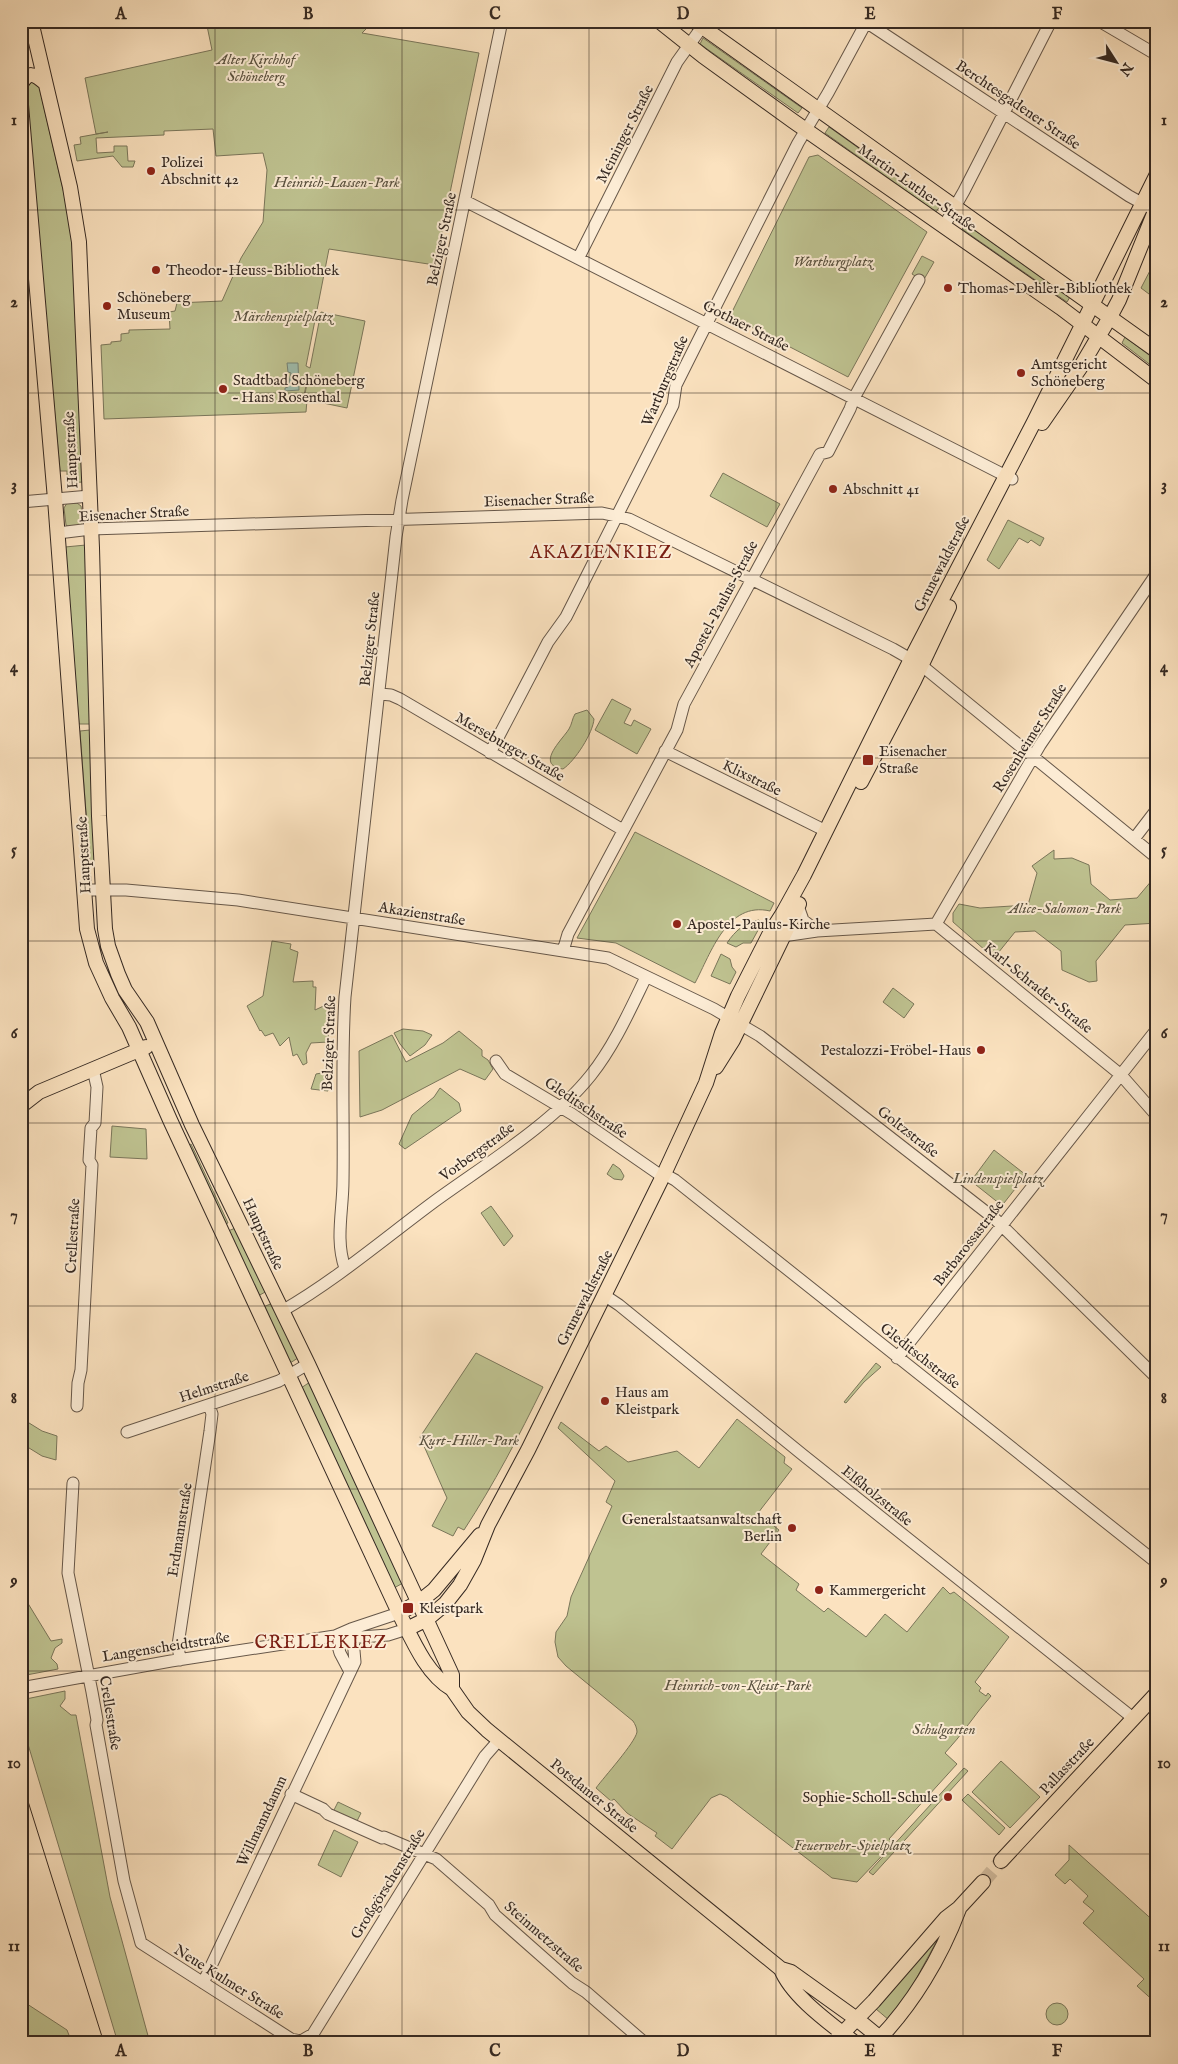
<svg xmlns="http://www.w3.org/2000/svg" width="1178" height="2064" font-family="'IM FELL English',serif">
<style>
.green{fill:#bfc391;stroke:#7a765a}
.water{fill:#9fbeae;stroke:#758276}
.lines{fill:none;stroke-linecap:round;stroke-linejoin:round}
.major-tunnel{stroke:#d3bda0;stroke-width:14;stroke-dasharray:14 7;stroke-linecap:butt}
.minor-casing{stroke:#665749;stroke-width:13}
.major-casing{stroke:#352922;stroke-width:16}
.minor{stroke:#fcecd5;stroke-width:11}
.major{stroke:#fbe2bf;stroke-width:14}
.tram{stroke:#352922;stroke-width:1}
.grid{fill:none;stroke:#352922;stroke-width:1;stroke-opacity:0.55}
.poi-dot{fill:#8f2418;stroke:#fcecd5;stroke-width:2}
.labels{text-anchor:middle;dominant-baseline:central;stroke-width:4;stroke-linejoin:round;paint-order:stroke}
.park-label{font-size:15px;font-style:italic;fill:#58503e;stroke:#fcecd5}
.street-label{font-size:15px;fill:#352922;stroke:#fcecd5}
.poi-label{font-size:15px;fill:#352922;stroke:#fcecd5;text-anchor:start}
.quarter-label{font-size:18px;letter-spacing:1px;fill:#7a1f14;stroke:#fcecd5}
.neatline{fill:none;stroke:#352922;stroke-width:2}
.grid-label{font-size:16px;text-anchor:middle;font-weight:bold;fill:#352922}
</style>
<rect width="100%" height="100%" fill="#fbe2bf"/>
<filter id="stains"><feTurbulence type="fractalNoise" baseFrequency=".004" numOctaves="4"/><feColorMatrix values="0 0 0 0 .2 0 0 0 0 .09 0 0 0 0 .02 0 0 0 .5 -.17"/></filter>
<radialGradient id="worn" r=".72"><stop offset=".6" stop-color="#630" stop-opacity="0"/><stop offset="1" stop-color="#630" stop-opacity=".3"/></radialGradient>
<path class="green" d="M 206,21 L 357,21 L 366,29 L 362,33 L 479,53 L 435,265 L 329,249 L 306,366 L 310,368 L 321,312 L 365,321 L 347,408 L 304,399 L 309,373 L 303,399 L 307,400 L 306,412 L 104,419 L 101,345 L 111,344 L 111,342 L 121,341 L 121,334 L 129,333 L 129,330 L 170,329 L 169,312 L 175,311 L 177,303 L 222,301 L 241,258 L 263,222 L 267,170 L 263,153 L 216,156 L 213,129 L 164,131 L 164,135 L 96,138 L 97,153 L 114,152 L 114,146 L 127,146 L 128,161 L 135,161 L 133,167 L 122,167 L 113,156 L 77,161 L 74,145 L 81,144 L 80,137 L 108,132 L 96,134 L 85,78 L 212,50 Z
M 703,38 L 802,108 L 798,113 L 700,44 Z
M 29,79 L 39,86 L 69,215 L 72,242 L 83,482 L 67,483 L 67,471 L 60,471 L 27,108 L 25,85 Z
M 829,127 L 940,206 L 936,212 L 825,133 Z
M 818,155 L 927,232 L 848,377 L 730,316 L 809,157 Z
M 966,224 L 1070,297 L 1067,302 L 962,229 Z
M 922,256 L 934,262 L 923,281 L 912,274 Z
M 1155,261 L 1157,263 L 1157,300 L 1141,288 Z
M 1125,337 L 1157,361 L 1157,370 L 1122,343 Z
M 723,473 L 780,504 L 767,527 L 710,496 Z
M 67,503 L 77,503 L 81,506 L 83,521 L 81,526 L 69,527 L 66,525 L 64,508 Z
M 1008,520 L 1044,538 L 1040,546 L 1031,540 L 1028,543 L 1019,538 L 999,569 L 987,560 Z
M 86,545 L 90,724 L 79,724 L 65,547 Z
M 612,699 L 631,709 L 624,723 L 631,726 L 634,720 L 651,729 L 637,754 L 595,730 Z
M 587,710 L 594,719 C 593,733 575,761 563,769 C 534,765 563,739 569,729 C 572,724 572,719 575,714 Z
M 90,730 L 95,865 L 90,866 L 80,731 Z
M 635,832 L 774,903 L 770,911 C 727,901 711,953 695,983 L 616,943 L 577,938 Z
M 1054,850 L 1054,859 L 1072,858 L 1089,865 L 1091,884 L 1110,900 L 1137,898 L 1153,879 L 1157,882 L 1157,923 L 1125,925 L 1096,961 L 1097,981 L 1089,982 L 1062,970 L 1061,951 L 1035,931 L 1015,932 L 994,958 L 953,922 L 953,913 L 959,904 L 980,908 L 1028,905 L 1037,873 L 1032,866 Z
M 759,920 L 762,923 L 751,943 L 743,943 L 736,947 L 727,943 C 735,931 745,922 759,920 Z
M 272,941 L 291,944 L 290,949 L 298,952 L 293,982 L 313,981 L 313,987 L 316,987 L 315,1010 L 330,1003 L 328,1042 L 311,1043 L 306,1053 L 307,1063 L 303,1065 L 297,1054 L 293,1056 L 289,1037 L 280,1046 L 273,1033 L 265,1036 L 261,1030 L 260,1031 L 247,1006 L 263,996 Z
M 721,954 L 730,959 L 732,967 L 736,972 L 730,984 L 711,976 Z
M 893,988 L 914,1004 L 904,1018 L 883,1002 Z
M 403,1029 L 423,1031 L 432,1035 L 425,1045 L 410,1056 L 400,1044 L 394,1033 Z
M 459,1031 L 482,1050 L 482,1056 L 488,1060 L 493,1069 L 485,1080 L 460,1069 L 382,1110 L 360,1117 L 359,1051 L 392,1035 L 406,1062 L 443,1043 Z
M 327,1072 L 328,1091 L 311,1089 L 316,1074 Z
M 440,1088 L 459,1103 L 461,1111 L 405,1149 L 399,1144 L 412,1115 L 434,1097 Z
M 112,1126 L 146,1129 L 147,1159 L 110,1157 Z
M 191,1144 L 228,1223 L 225,1224 L 189,1145 Z
M 994,1150 L 1026,1175 L 1004,1203 L 1000,1204 L 971,1181 Z
M 613,1164 L 620,1169 L 624,1176 L 622,1180 L 614,1179 L 607,1174 Z
M 491,1206 L 513,1236 L 504,1246 L 481,1213 Z
M 238,1227 L 267,1291 L 258,1296 L 228,1231 Z
M 273,1303 L 298,1358 L 290,1363 L 263,1307 Z
M 476,1353 L 543,1387 C 519,1436 494,1484 464,1530 L 458,1527 L 453,1536 L 432,1526 L 447,1498 L 420,1437 Z
M 876,1363 L 881,1367 L 864,1382 L 846,1403 L 844,1402 Z
M 310,1382 L 403,1583 L 394,1588 L 301,1388 Z
M 21,1418 L 42,1431 L 57,1436 L 56,1460 L 42,1456 L 21,1443 Z
M 737,1419 L 785,1457 L 784,1463 L 792,1469 L 758,1513 L 779,1530 L 761,1554 L 799,1584 L 796,1590 L 824,1612 L 828,1608 L 866,1637 L 885,1614 L 907,1632 L 943,1587 L 950,1594 L 954,1592 L 1009,1637 L 975,1682 L 981,1688 L 979,1691 L 986,1696 L 988,1693 L 991,1696 C 975,1714 962,1735 945,1753 L 957,1764 L 889,1839 L 894,1843 L 857,1882 L 832,1878 L 727,1797 L 720,1794 L 711,1798 L 672,1849 L 655,1836 L 657,1833 L 627,1813 L 614,1799 L 611,1801 L 596,1788 C 604,1777 635,1743 637,1732 C 637,1728 635,1724 633,1721 L 566,1666 L 558,1657 L 555,1642 L 556,1632 L 567,1616 L 571,1597 L 612,1506 L 606,1502 L 615,1481 L 558,1428 L 561,1422 L 599,1451 L 606,1446 L 628,1462 L 677,1451 L 699,1468 Z
M 21,1592 L 51,1641 L 62,1639 L 62,1643 L 55,1648 L 51,1658 L 57,1664 L 58,1669 L 21,1676 Z
M 65,1691 L 65,1699 L 60,1706 L 71,1715 L 76,1715 L 110,1897 L 150,2043 L 118,2043 L 21,1721 L 21,1700 Z
M 1001,1761 L 1040,1797 L 1010,1828 L 972,1792 Z
M 964,1768 L 968,1771 L 873,1875 L 869,1872 Z
M 968,1794 L 1005,1828 L 999,1835 L 962,1800 Z
M 338,1802 L 361,1813 L 356,1823 L 333,1812 Z
M 334,1830 L 358,1842 L 341,1877 L 318,1865 Z
M 1069,1845 L 1157,1924 L 1157,2004 L 1137,1986 L 1144,1979 L 1083,1923 L 1094,1911 L 1083,1902 L 1088,1896 L 1070,1879 L 1065,1884 L 1055,1875 L 1069,1860 Z
M 941,1933 L 909,1992 L 889,2020 L 876,2009 Z
M 21,2000 L 67,2030 L 72,2043 L 21,2043 Z
M1046 2014a11 11 0 1 1 22 0a11 11 0 1 1-22 0Z"/>
<path class="water" d="M 287,363 L 298,363 L 299,390 L 285,391 L 285,388 L 288,387 L 291,373 L 288,372 Z"/>
<g class="lines">
<path class="major-tunnel" d="M 983,1882 L 1001,1861"/>
<g class="minor-casing">
<path id="minor" d="M 1099,21 L 1157,55
M 866,22 L 1129,196 L 1149,207
M 465,201 L 1012,479
M 944,226 L 964,191 L 1051,21
M 579,257 L 677,62 L 702,27
M 21,502 L 90,496
M 58,533 L 91,529 L 602,513 L 629,519 L 893,649 L 921,665 L 1157,858
M 380,694 L 391,695 L 400,699 L 623,830
M 665,751 L 826,831
M 490,753 L 548,642 L 566,617 L 673,405 L 676,385 L 700,337 L 798,143 L 828,93 L 867,21
M 1134,839 L 1157,809
M 85,890 L 126,890 L 238,900 L 608,958 L 714,1009 L 760,1036 L 995,1219 L 1157,1378
M 798,906 L 803,920 L 817,931
M 936,924 L 1040,745 L 1157,573
M 936,924 L 1121,1075 L 1157,1116
M 783,936 L 817,931 L 936,924
M 563,951 L 568,934 L 677,730 L 684,704 L 820,454 L 828,452 L 850,409 L 854,398 L 919,280
M 496,1061 L 505,1074 L 572,1114 L 663,1177
M 664,1174 L 675,1180 L 1157,1563
M 345,1268 C 335,1240 343,1210 343,1181 C 344,1119 341,1058 345,997 L 396,537 L 402,500 L 502,21
M 604,1295 L 619,1305 L 803,1455 L 1133,1718
M 282,1311 C 336,1280 385,1238 435,1201 C 486,1164 552,1124 591,1075 C 614,1046 630,1010 646,977
M 897,1358 L 1157,1029
M 77,1406 L 78,1383 L 81,1370 L 92,1165 L 89,1160 L 91,1128 L 95,1123 L 97,1087 L 93,1069
M 127,1432 L 262,1387 L 279,1381 L 308,1364
M 73,1483 L 68,1573 L 92,1692 L 97,1720 L 96,1725 L 124,1881 L 141,1943 L 291,2039 L 301,2041 L 313,2034 L 485,1756 L 499,1740
M 335,1636 L 340,1653 L 350,1672
M 347,1638 L 388,1635 L 407,1629
M 180,1660 L 178,1645 L 210,1431 L 212,1414 L 209,1405
M 21,1688 L 171,1661 L 335,1636 L 351,1629 L 399,1613
M 291,1794 L 323,1809 L 328,1814 L 382,1838 L 384,1837 L 436,1859 L 489,1905 L 495,1915 L 572,1983 L 586,1992 L 645,2043
M 203,1983 L 355,1662 L 353,1639 L 345,1632"/>
</g>
<g class="major-casing">
<path id="major" d="M 31,21 L 70,187 L 79,242 L 92,548 L 99,816 L 105,929 L 108,946 L 118,974 L 125,990 L 147,1022 L 192,1125 L 308,1364 L 434,1636 L 452,1675 L 452,1689 L 468,1712 L 487,1730 L 781,1969 L 791,1972 L 858,2020 L 886,2043
M 659,21 L 703,56 L 793,121 L 1061,308 L 1157,381
M 694,21 L 1157,351
M 21,84 C 28,71 34,74 44,82
M 21,105 L 55,499 L 87,929 L 96,963 L 112,998 L 129,1027 L 170,1120 L 399,1613 C 412,1639 426,1674 452,1689
M 1042,423 L 1080,368 L 1110,317 L 1119,300 L 1157,206
M 861,782 L 914,681 L 949,607
M 716,1067 L 733,1040 L 799,904
M 21,1106 L 39,1092 L 146,1047
M 399,1613 L 419,1602 L 434,1590 L 480,1535
M 407,1629 L 427,1619 L 445,1604 L 460,1585 L 474,1560 L 488,1525 L 528,1450 L 664,1174 L 706,1083 L 722,1033 L 738,996 L 769,935 L 783,913 L 804,875 L 911,659 L 1034,422 L 1157,174
M 1001,1861 L 1157,1693
M 781,1969 C 792,1997 831,2024 855,2043
M 833,2043 L 874,2001 L 946,1918 L 959,1908 L 983,1882
M 875,2043 C 912,2006 941,1957 959,1909"/>
</g>
<use href="#minor" class="minor"/>
<use href="#major" class="major"/>
<path class="tram" d="M 21,1779 L 104,2043"/>
</g>
<path class="grid" d="M 215,21 L 215,2043M 402,21 L 402,2043M 589,21 L 589,2043M 776,21 L 776,2043M 963,21 L 963,2043M 21,210 L 1157,210M 21,393 L 1157,393M 21,575 L 1157,575M 21,758 L 1157,758M 21,941 L 1157,941M 21,1123 L 1157,1123M 21,1306 L 1157,1306M 21,1489 L 1157,1489M 21,1671 L 1157,1671M 21,1854 L 1157,1854"/>
<g class="poi-dot">
<circle cx="151" cy="171" r="5"/>
<circle cx="156" cy="270" r="5"/>
<circle cx="948" cy="288" r="5"/>
<circle cx="107" cy="306" r="5"/>
<circle cx="1021" cy="373" r="5"/>
<circle cx="223" cy="389" r="5"/>
<circle cx="833" cy="489" r="5"/>
<rect x="862" y="754" width="12" height="12" rx="2.5"/>
<circle cx="677" cy="924" r="5"/>
<circle cx="981" cy="1050" r="5"/>
<circle cx="605" cy="1401" r="5"/>
<circle cx="792" cy="1528" r="5"/>
<circle cx="819" cy="1590" r="5"/>
<rect x="402" y="1602" width="12" height="12" rx="2.5"/>
<circle cx="948" cy="1797" r="5"/>
</g>
<g class="labels">
<g class="park-label">
<text x="256" y="59">Alter Kirchhof<tspan x="256" dy="17">Schöneberg</tspan></text>
<text x="337" y="182">Heinrich-Lassen-Park</text>
<text x="833" y="261">Wartburgplatz</text>
<text x="283" y="316">Märchenspielplatz</text>
<text x="1065" y="908">Alice-Salomon-Park</text>
<text x="998" y="1178">Lindenspielplatz</text>
<text x="469" y="1440">Kurt-Hiller-Park</text>
<text x="738" y="1685">Heinrich-von-Kleist-Park</text>
<text x="944" y="1729">Schulgarten</text>
<text x="852" y="1845">Feuerwehr-Spielplatz</text>
</g>
<g class="street-label">
<text transform="translate(1018 105) rotate(34)">Berchtesgadener Straße</text>
<text transform="translate(625 134) rotate(-63)">Meininger Straße</text>
<text transform="translate(917 188) rotate(35)">Martin-Luther-Straße</text>
<text transform="translate(442 239) rotate(-78)">Belziger Straße</text>
<text transform="translate(746 326) rotate(27)">Gothaer Straße</text>
<text transform="translate(665 381) rotate(-67)">Wartburgstraße</text>
<text transform="translate(71 450) rotate(-93)">Hauptstraße</text>
<text transform="translate(539 500) rotate(-2)">Eisenacher Straße</text>
<text transform="translate(134 514) rotate(-3)">Eisenacher Straße</text>
<text transform="translate(942 564) rotate(-63)">Grunewaldstraße</text>
<text transform="translate(721 604) rotate(-62)">Apostel-Paulus-Straße</text>
<text transform="translate(370 639) rotate(-84)">Belziger Straße</text>
<text transform="translate(1030 738) rotate(-58)">Rosenheimer Straße</text>
<text transform="translate(510 747) rotate(30)">Merseburger Straße</text>
<text transform="translate(752 778) rotate(26)">Klixstraße</text>
<text transform="translate(84 855) rotate(-93)">Hauptstraße</text>
<text transform="translate(422 914) rotate(9)">Akazienstraße</text>
<text transform="translate(1038 988) rotate(39)">Karl-Schrader-Straße</text>
<text transform="translate(329 1043) rotate(-88)">Belziger Straße</text>
<text transform="translate(586 1108) rotate(34)">Gleditschstraße</text>
<text transform="translate(908 1132) rotate(38)">Goltzstraße</text>
<text transform="translate(477 1152) rotate(-36)">Vorbergstraße</text>
<text transform="translate(263 1234) rotate(65)">Hauptstraße</text>
<text transform="translate(73 1236) rotate(-87)">Crellestraße</text>
<text transform="translate(969 1243) rotate(-52)">Barbarossastraße</text>
<text transform="translate(585 1298) rotate(-63)">Grunewaldstraße</text>
<text transform="translate(920 1356) rotate(38)">Gleditschstraße</text>
<text transform="translate(214 1387) rotate(-18)">Helmstraße</text>
<text transform="translate(877 1496) rotate(39)">Elßholzstraße</text>
<text transform="translate(180 1530) rotate(-81)">Erdmannstraße</text>
<text transform="translate(166 1647) rotate(-9)">Langenscheidtstraße</text>
<text transform="translate(110 1713) rotate(81)">Crellestraße</text>
<text transform="translate(1067 1766) rotate(-47)">Pallasstraße</text>
<text transform="translate(594 1796) rotate(39)">Potsdamer Straße</text>
<text transform="translate(262 1821) rotate(-65)">Willmanndamm</text>
<text transform="translate(388 1884) rotate(-58)">Großgörschenstraße</text>
<text transform="translate(544 1937) rotate(41)">Steinmetzstraße</text>
<text transform="translate(229 1982) rotate(32)">Neue Kulmer Straße</text>
</g>
<g class="poi-label">
<text x="161" y="162">Polizei<tspan x="161" dy="17">Abschnitt 42</tspan></text>
<text x="166" y="270">Theodor-Heuss-Bibliothek</text>
<text x="958" y="288">Thomas-Dehler-Bibliothek</text>
<text x="117" y="297">Schöneberg<tspan x="117" dy="17">Museum</tspan></text>
<text x="1031" y="364">Amtsgericht<tspan x="1031" dy="17">Schöneberg</tspan></text>
<text x="233" y="380">Stadtbad Schöneberg<tspan x="233" dy="17">– Hans Rosenthal</tspan></text>
<text x="843" y="489">Abschnitt 41</text>
<text x="879" y="751">Eisenacher<tspan x="879" dy="17">Straße</tspan></text>
<text x="687" y="924">Apostel-Paulus-Kirche</text>
<text x="971" y="1050" text-anchor="end">Pestalozzi-Fröbel-Haus</text>
<text x="615" y="1392">Haus am<tspan x="615" dy="17">Kleistpark</tspan></text>
<text x="782" y="1519" text-anchor="end">Generalstaatsanwaltschaft<tspan x="782" dy="17">Berlin</tspan></text>
<text x="829" y="1590">Kammergericht</text>
<text x="419" y="1608">Kleistpark</text>
<text x="938" y="1797" text-anchor="end">Sophie-Scholl-Schule</text>
</g>
<g class="quarter-label">
<text x="601" y="553">AKAZIENKIEZ</text>
<text x="321" y="1643">CRELLEKIEZ</text>
</g>
</g>
<rect width="1178" height="2064" fill="none" stroke="#fbe2bf" stroke-width="55"/>
<g transform="translate(1116 62) rotate(126)" stroke="#fcecd5" stroke-width="4" paint-order="stroke">
<path d="M0-4L9 19L0 12L-9 19Z" fill="#352922"/>
<text y="-8" font-size="14" font-weight="bold" text-anchor="middle" fill="#352922">N</text>
</g>
<rect x="28" y="28" width="1122" height="2008" class="neatline"/>
<g class="grid-label">
<text x="121" y="19">A</text>
<text x="308" y="19">B</text>
<text x="495" y="19">C</text>
<text x="683" y="19">D</text>
<text x="870" y="19">E</text>
<text x="1057" y="19">F</text>
<text x="14" y="125">1</text>
<text x="1164" y="125">1</text>
<text x="14" y="307">2</text>
<text x="1164" y="307">2</text>
<text x="14" y="490">3</text>
<text x="1164" y="490">3</text>
<text x="14" y="672">4</text>
<text x="1164" y="672">4</text>
<text x="14" y="855">5</text>
<text x="1164" y="855">5</text>
<text x="14" y="1038">6</text>
<text x="1164" y="1038">6</text>
<text x="14" y="1220">7</text>
<text x="1164" y="1220">7</text>
<text x="14" y="1403">8</text>
<text x="1164" y="1403">8</text>
<text x="14" y="1586">9</text>
<text x="1164" y="1586">9</text>
<text x="14" y="1768">10</text>
<text x="1164" y="1768">10</text>
<text x="14" y="1951">11</text>
<text x="1164" y="1951">11</text>
<text x="121" y="2056">A</text>
<text x="308" y="2056">B</text>
<text x="495" y="2056">C</text>
<text x="683" y="2056">D</text>
<text x="870" y="2056">E</text>
<text x="1057" y="2056">F</text>
</g>
<rect width="100%" height="100%" filter="url(#stains)"/>
<rect width="100%" height="100%" fill="url(#worn)"/>
</svg>
